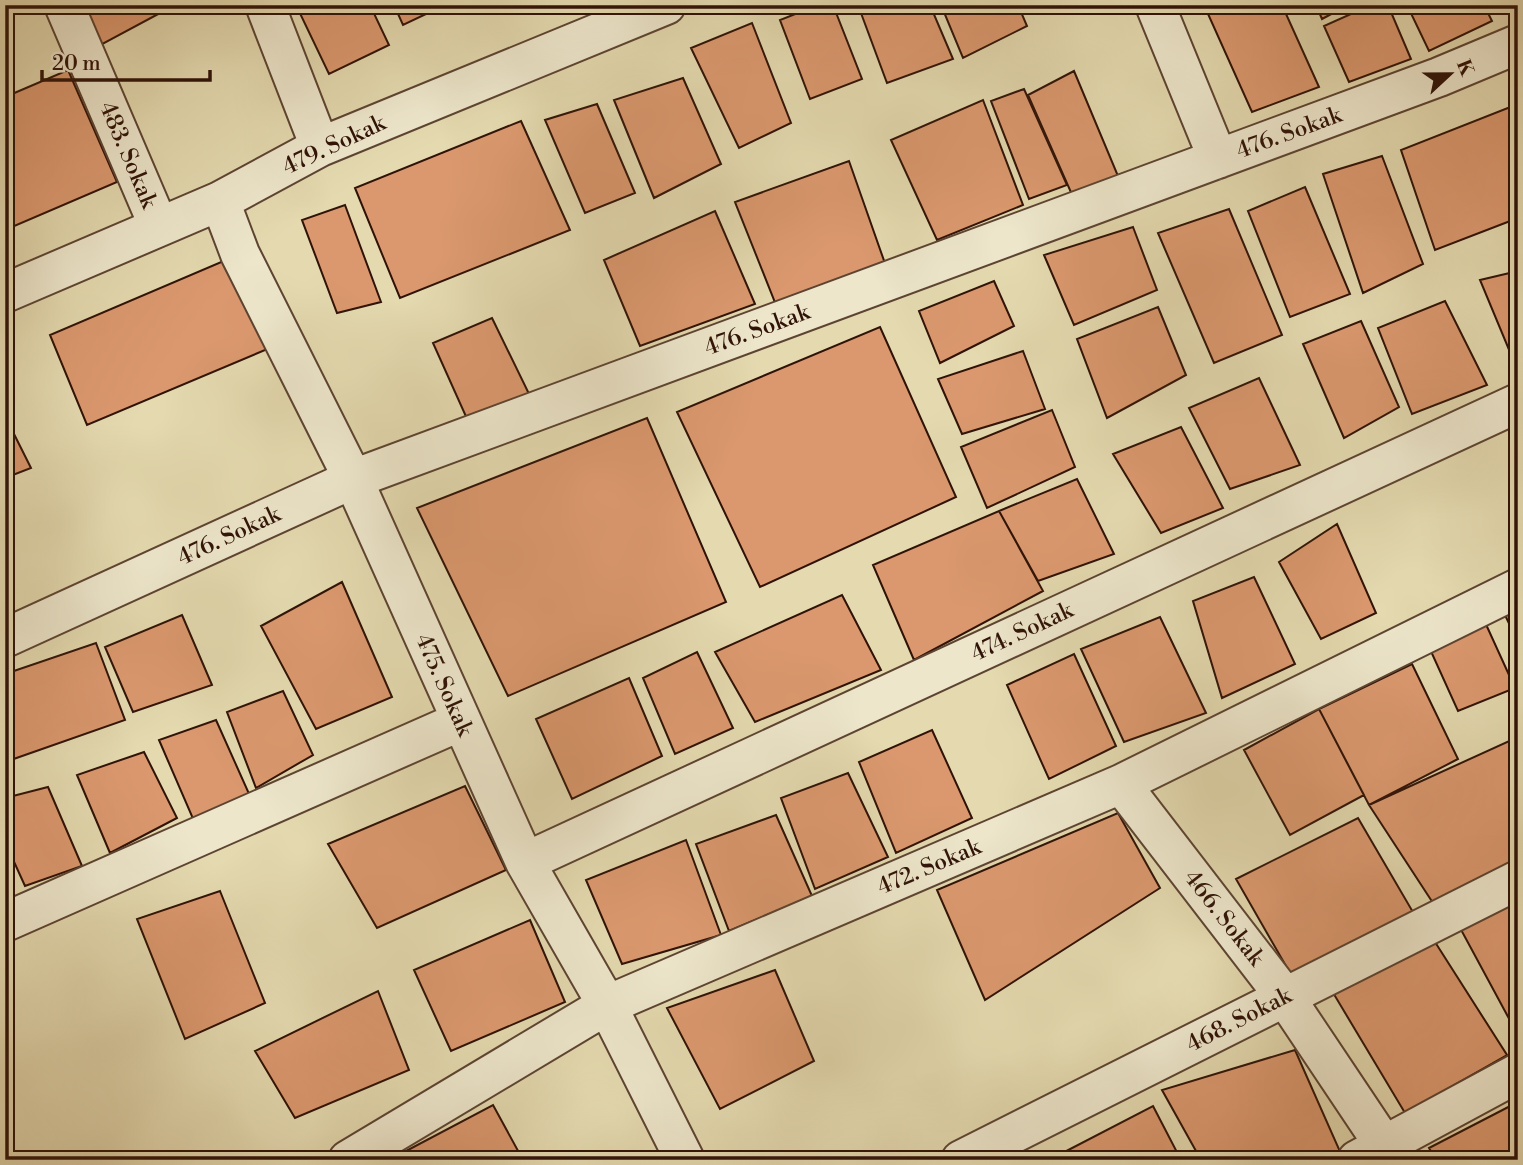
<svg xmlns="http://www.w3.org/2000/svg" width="1523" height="1165" font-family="'Libre Bodoni',serif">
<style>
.building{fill:#db986e;stroke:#301308;stroke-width:2}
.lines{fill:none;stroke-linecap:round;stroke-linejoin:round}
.street-casing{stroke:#5d4432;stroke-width:42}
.street{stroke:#ede6cb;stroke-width:38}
.labels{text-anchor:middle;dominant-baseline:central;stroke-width:6;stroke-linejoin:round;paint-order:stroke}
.street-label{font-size:23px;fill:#301308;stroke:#ede6cb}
</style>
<rect width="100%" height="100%" fill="#e4d9af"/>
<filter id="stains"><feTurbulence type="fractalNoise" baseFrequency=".00286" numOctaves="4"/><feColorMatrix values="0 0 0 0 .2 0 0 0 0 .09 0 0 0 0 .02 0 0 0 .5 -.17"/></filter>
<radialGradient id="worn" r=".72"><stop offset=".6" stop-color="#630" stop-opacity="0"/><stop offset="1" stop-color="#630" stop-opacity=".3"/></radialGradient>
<path class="building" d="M 73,5 L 175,5 L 95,48 Z
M 296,5 L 370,5 L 389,45 L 329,74 Z
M 394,5 L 445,5 L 403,25 Z
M 818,5 L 833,5 L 862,79 L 810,99 L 780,20 Z
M 858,5 L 930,5 L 953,59 L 887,83 Z
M 941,5 L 1018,5 L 1027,26 L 963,58 Z
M 1204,5 L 1282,5 L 1319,87 L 1252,112 Z
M 1316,5 L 1348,5 L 1322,19 Z
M 1371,5 L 1388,5 L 1411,59 L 1349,82 L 1324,26 Z
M 1407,5 L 1484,5 L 1492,21 L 1429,51 Z
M 752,23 L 791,123 L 739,148 L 691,48 Z
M 68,70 L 117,182 L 5,230 L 5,97 Z
M 1074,71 L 1118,176 L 1073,197 L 1028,95 Z
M 683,78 L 721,164 L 654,198 L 614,100 Z
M 1024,89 L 1067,185 L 1029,199 L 991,101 Z
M 983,100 L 1023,205 L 937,240 L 891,140 Z
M 597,104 L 635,193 L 585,213 L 545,120 Z
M 1518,104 L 1518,218 L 1435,250 L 1401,150 Z
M 521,121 L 570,230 L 400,298 L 355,188 Z
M 1382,156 L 1423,264 L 1363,293 L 1323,174 Z
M 849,161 L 888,272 L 778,310 L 735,202 Z
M 1305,187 L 1350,294 L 1290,317 L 1248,211 Z
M 345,205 L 381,302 L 337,313 L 302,220 Z
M 1229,209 L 1282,335 L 1214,363 L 1158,233 Z
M 715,211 L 755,304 L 640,346 L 604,260 Z
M 1133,227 L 1157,290 L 1074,325 L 1044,255 Z
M 240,254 L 277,345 L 87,425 L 50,335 Z
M 1518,271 L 1518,369 L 1517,369 L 1480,280 Z
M 994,281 L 1014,326 L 940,363 L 919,311 Z
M 1445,301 L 1487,385 L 1412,414 L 1378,328 Z
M 1158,307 L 1186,375 L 1107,418 L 1077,339 Z
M 492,318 L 531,398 L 468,421 L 433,343 Z
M 1361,321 L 1399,407 L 1344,438 L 1303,344 Z
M 880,327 L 956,497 L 760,587 L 677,412 Z
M 1023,351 L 1045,409 L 962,434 L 938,379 Z
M 1259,378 L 1300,465 L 1230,489 L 1189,408 Z
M 1052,410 L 1075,467 L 987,508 L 961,447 Z
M 5,416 L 31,468 L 5,478 Z
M 647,418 L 726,602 L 508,696 L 417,508 Z
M 1181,427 L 1223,508 L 1161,533 L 1113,454 Z
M 1077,479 L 1114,554 L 1038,581 L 999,511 Z
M 999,511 L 1043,591 L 914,660 L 873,565 Z
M 1337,524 L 1376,613 L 1321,639 L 1279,562 Z
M 1254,577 L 1295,664 L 1222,698 L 1193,601 Z
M 342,582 L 392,697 L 316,729 L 261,626 Z
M 842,595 L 881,670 L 755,722 L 715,652 Z
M 1518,604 L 1518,642 L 1503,611 Z
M 182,615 L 212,685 L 133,712 L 105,647 Z
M 1160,617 L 1206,713 L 1124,742 L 1081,649 Z
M 1484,620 L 1515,688 L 1458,711 L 1429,647 Z
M 96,643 L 125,720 L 5,762 L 5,674 Z
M 697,652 L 733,728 L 675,754 L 643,678 Z
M 1074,654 L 1116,746 L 1049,779 L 1007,685 Z
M 1412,664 L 1458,759 L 1369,805 L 1319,709 Z
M 629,678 L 662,756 L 572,799 L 536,719 Z
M 283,691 L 313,755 L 256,788 L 227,712 Z
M 1319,709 L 1364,795 L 1290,835 L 1244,750 Z
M 216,720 L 250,796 L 194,821 L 159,740 Z
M 932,730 L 972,818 L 896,853 L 859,762 Z
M 1518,737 L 1518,858 L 1433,903 L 1369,805 Z
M 144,752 L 177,818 L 110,853 L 77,775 Z
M 848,773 L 888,857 L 815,889 L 781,798 Z
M 465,786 L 506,870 L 377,928 L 328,844 Z
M 48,787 L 82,866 L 25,886 L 5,842 L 5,798 Z
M 1118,813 L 1160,888 L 985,1000 L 937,890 Z
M 776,815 L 812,896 L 729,931 L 696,844 Z
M 1358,818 L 1417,919 L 1294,980 L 1236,879 Z
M 686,840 L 721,935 L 622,964 L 586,880 Z
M 220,891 L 265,1003 L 185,1039 L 137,919 Z
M 1518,897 L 1518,1024 L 1513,1026 L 1459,926 Z
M 530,920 L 565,1002 L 451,1051 L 414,970 Z
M 1435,942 L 1507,1055 L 1405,1113 L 1332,991 Z
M 775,970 L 814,1061 L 720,1109 L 667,1008 Z
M 378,991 L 409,1070 L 295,1118 L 255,1051 Z
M 1295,1050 L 1342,1156 L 1335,1160 L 1201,1160 L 1162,1090 Z
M 1518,1102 L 1518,1160 L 1436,1160 L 1429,1148 Z
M 493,1105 L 523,1160 L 389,1160 Z
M 1153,1106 L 1181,1160 L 1049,1160 Z"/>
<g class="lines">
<g class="street-casing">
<path id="street" d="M 64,5 L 159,227
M 265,5 L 320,147
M 1155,5 L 1218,159
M 220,201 L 240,254 L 353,479 L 525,862 L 607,1005 L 685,1160
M 5,293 L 220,201 L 320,147 L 666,5
M 5,638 L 353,479 L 1439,77 L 1518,44
M 1121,784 L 1285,997 L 1394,1160
M 525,862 L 1518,403
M 5,922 L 461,721
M 348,1160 L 607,1005 L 1121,784 L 1518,588
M 961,1160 L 1518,880
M 1357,1160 L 1518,1073"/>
</g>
<use href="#street" class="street"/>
</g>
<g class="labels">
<g class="street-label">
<text transform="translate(1289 133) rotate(-20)">476. Sokak</text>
<text transform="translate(334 145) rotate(-25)">479. Sokak</text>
<text transform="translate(128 155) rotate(67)">483. Sokak</text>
<text transform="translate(757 330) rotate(-20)">476. Sokak</text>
<text transform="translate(229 536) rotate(-25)">476. Sokak</text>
<text transform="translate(1022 632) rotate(-25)">474. Sokak</text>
<text transform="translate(444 685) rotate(66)">475. Sokak</text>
<text transform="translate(929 867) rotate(-23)">472. Sokak</text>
<text transform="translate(1224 918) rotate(52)">466. Sokak</text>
<text transform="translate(1239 1020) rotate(-27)">468. Sokak</text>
</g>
</g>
<rect width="1523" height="1165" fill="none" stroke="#e4d9af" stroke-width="28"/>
<rect x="7" y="7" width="1509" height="1151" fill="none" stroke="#301308" stroke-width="3.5"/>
<rect x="14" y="14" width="1495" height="1137" fill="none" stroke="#301308" stroke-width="2"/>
<g transform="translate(1450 74) rotate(68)" stroke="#ede6cb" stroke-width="5" paint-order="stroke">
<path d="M0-5L12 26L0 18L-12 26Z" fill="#301308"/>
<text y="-10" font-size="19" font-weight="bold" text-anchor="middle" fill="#301308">K</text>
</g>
<path d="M42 70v10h168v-10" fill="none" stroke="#301308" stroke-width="3.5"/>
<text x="52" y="70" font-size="21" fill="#301308" stroke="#ede6cb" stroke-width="5" paint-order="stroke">20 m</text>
<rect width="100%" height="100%" filter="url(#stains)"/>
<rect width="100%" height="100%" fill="url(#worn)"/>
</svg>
